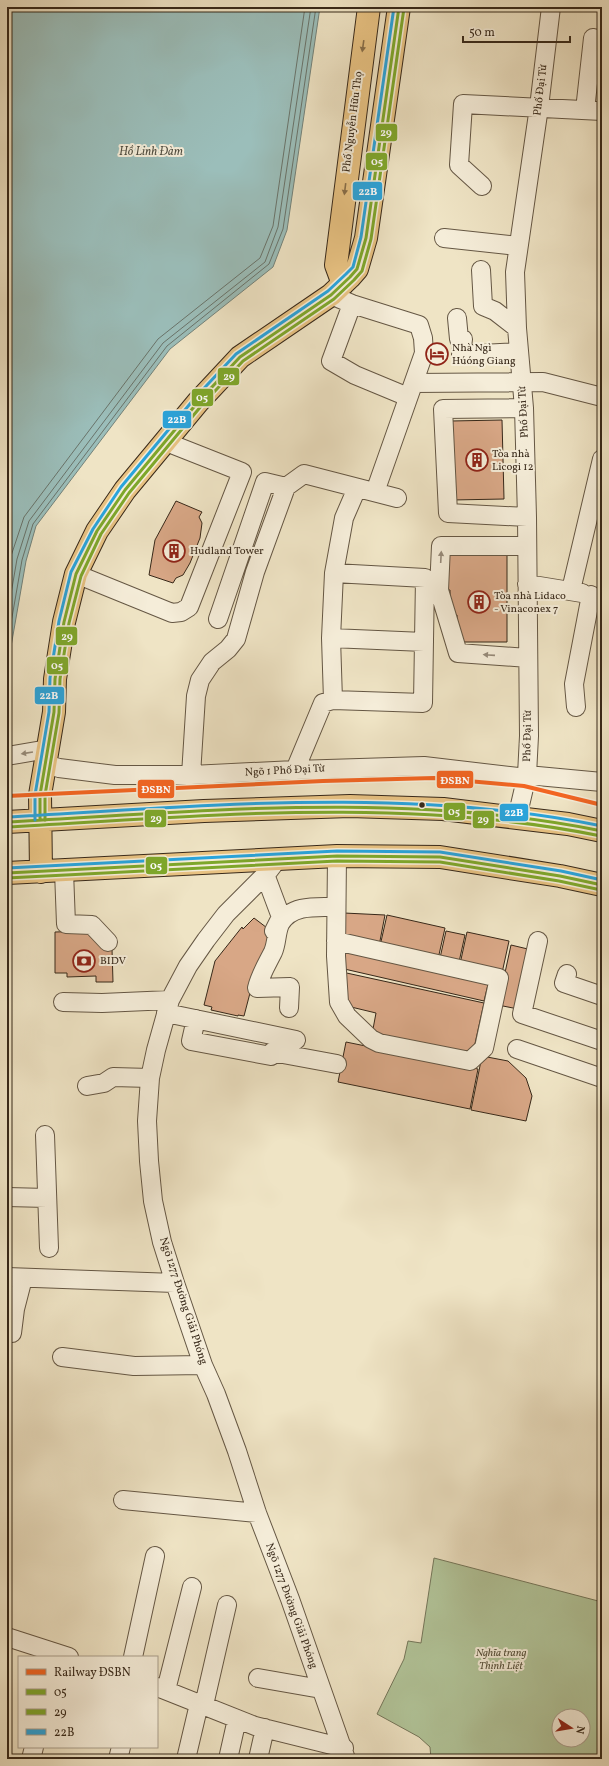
<svg xmlns="http://www.w3.org/2000/svg" width="609" height="1766" font-family="Vollkorn,serif">
<style>
.green{fill:#b2c59a;stroke:#74765a;fill-rule:evenodd}
.water{fill:#9bbeba;stroke:#73827a}
.lines{fill:none;stroke-linecap:round;stroke-linejoin:round}
.shore{stroke:#69736a;stroke-width:1}
.building{fill:#d8a786;stroke:#372819}
.minor-casing{stroke:#655744;stroke-width:20}
.major-casing{stroke:#372819;stroke-width:24}
.minor{stroke:#f5edd9;stroke-width:18}
.major{stroke:#e8c282;stroke-width:22}
.bus-1-casing{stroke:#f5edd9;stroke-width:6}
.bus-2-casing{stroke:#f5edd9;stroke-width:6}
.bus-3-casing{stroke:#f5edd9;stroke-width:6}
.bus-1{stroke:#7ea72a;stroke-width:3}
.bus-2{stroke:#7ea72a;stroke-width:3}
.bus-3{stroke:#29a4dc;stroke-width:3}
.rail-1-casing{stroke:#f5edd9;stroke-width:7}
.rail-1{stroke:#f26522;stroke-width:4}
.oneway{fill:#876d48}
.oneway2{fill:#968a79}
.bus-dot{fill:#372819;stroke:#f5edd9;stroke-width:1.5}
.labels{text-anchor:middle;dominant-baseline:central;stroke-width:4;stroke-linejoin:round;paint-order:stroke}
.street-label{font-size:11px;fill:#372819;stroke:#f5edd9}
.poi-label{font-size:11px;fill:#372819;stroke:#f5edd9;text-anchor:start}
.park-label{font-size:11px;font-style:italic;fill:#564f39;stroke:#f5edd9}
.water-label{font-size:12px;font-style:italic;fill:#504e41;stroke:#f5edd9}
.line-badge{stroke:#f5edd9;stroke-width:1.5}
.badge-label{font-size:11px;text-anchor:middle;font-weight:bold;fill:#fff}
</style>
<rect width="100%" height="100%" fill="#efe4c5"/>
<filter id="stains"><feTurbulence type="fractalNoise" baseFrequency=".005" numOctaves="4"/><feColorMatrix values="0 0 0 0 .2 0 0 0 0 .09 0 0 0 0 .02 0 0 0 .5 -.17"/></filter>
<radialGradient id="worn" r=".72"><stop offset=".6" stop-color="#630" stop-opacity="0"/><stop offset="1" stop-color="#630" stop-opacity=".3"/></radialGradient>
<path class="green" d="M 434,1558 L 602,1602 L 602,1759 L 431,1759 L 430,1747 L 419,1737 L 377,1714 L 404,1659 L 408,1641 L 421,1643 ZM 559,1716 L 583,1716 L 583,1740 L 559,1740 Z"/>
<path class="water" d="M 7,7 L 320,7 L 287,230 L 273,267 L 170,349 L 36,526 L 26,561 L 9,658 L 7,661 Z"/>
<g class="lines">
<path class="shore" d="M 7,582 L 11,556 L 24,517 L 158,339 L 260,258 L 273,226 L 305,7
M 7,617 L 17,559 L 29,521 L 163,343 L 265,262 L 278,227 L 311,7
M 7,646 L 22,560 L 33,524 L 167,346 L 269,264 L 283,229 L 316,7"/>
</g>
<path class="building" d="M 502,420 L 504,499 L 452,500 L 451,421 Z
M 176,501 L 202,512 L 199,517 L 202,523 L 200,538 L 190,563 L 183,575 L 176,578 L 173,583 L 149,575 L 155,540 Z
M 442,550 L 507,550 L 507,642 L 457,642 L 457,615 L 450,615 L 450,590 L 442,590 Z
M 344,913 L 385,915 L 379,946 L 345,937 Z
M 387,915 L 445,928 L 438,959 L 380,946 Z
M 254,918 L 275,934 L 256,970 L 244,1016 L 238,1015 L 238,1016 L 211,1010 L 212,1007 L 204,1005 L 215,961 L 242,927 L 243,929 Z
M 92,931 L 112,949 L 113,982 L 96,982 L 96,976 L 67,977 L 67,973 L 55,973 L 55,932 Z
M 446,931 L 465,935 L 459,962 L 440,958 Z
M 467,932 L 509,941 L 502,973 L 460,964 Z
M 511,945 L 532,950 L 518,1009 L 498,1005 Z
M 345,948 L 489,980 L 484,1001 L 340,968 Z
M 342,972 L 484,1003 L 474,1048 L 460,1054 L 386,1038 L 373,1029 L 376,1013 L 347,1006 Z
M 346,1042 L 478,1069 L 470,1109 L 338,1082 Z
M 482,1056 L 508,1061 L 526,1078 L 532,1096 L 526,1121 L 471,1110 Z"/>
<g class="lines">
<g class="minor-casing">
<path id="minor" d="M 585,110 L 593,38 L 602,40
M 482,186 L 459,165 L 463,104 L 602,111
M 444,238 L 518,246
M 481,270 L 483,306 L 495,311 L 517,328
M 331,295 L 352,304 L 419,325 L 423,338 L 424,353 L 375,492
M 352,304 L 331,361 L 355,375 L 408,397
M 457,318 L 459,339 L 463,339 L 461,355 L 519,352
M 414,383 L 543,382 L 602,397
M 524,408 L 443,409 L 448,513 L 527,517
M 527,546 L 441,546 L 439,590 L 458,653 L 528,658
M 76,574 L 172,613 L 181,612 L 189,607 L 242,472 L 166,442
M 527,584 L 582,593
M 571,590 L 602,459
M 218,619 L 265,482 L 286,487
M 331,638 L 424,642
M 333,700 L 331,638 L 334,573 L 344,518 L 357,488
M 576,707 L 574,684 L 591,595
M 7,756 L 48,749
M 46,759 L 52,766 L 59,768 L 115,775 L 191,775 L 295,770 L 424,766 L 518,777 L 527,775 L 602,782
M 295,770 L 323,703 L 333,700 L 423,703 L 425,578 L 334,573
M 191,775 L 196,696 L 200,680 L 212,662 L 228,649 L 236,639 L 255,572 L 286,487 L 304,474 L 397,498
M 517,818 L 527,775 L 529,736 L 527,517 L 524,408 L 517,328 L 515,272 L 539,107 L 551,7
M 277,860 L 267,873 L 226,914 L 206,940 L 188,966 L 170,1000 L 156,1050 L 150,1078 L 147,1121 L 149,1161 L 153,1201 L 162,1242 L 175,1283 L 203,1365 L 216,1394 L 237,1451 L 257,1513 L 290,1599 L 346,1759
M 64,871 L 66,924 L 92,925 L 108,942
M 267,873 L 266,877 L 281,917 L 274,931
M 336,941 L 499,978 L 484,1048 L 470,1061 L 379,1043 L 371,1039 L 347,1016 L 339,1002 L 336,956 L 337,856
M 538,941 L 522,1014 L 602,1041
M 567,974 L 564,983 L 602,996
M 63,1002 L 102,1003 L 170,1000
M 289,1008 L 290,987 L 257,988 C 260,975 267,964 273,952 C 277,943 276,933 280,924 C 291,904 317,907 336,907
M 166,1013 L 296,1040
M 196,1019 L 191,1041 L 271,1056 L 272,1052 L 337,1064
M 517,1049 L 602,1078
M 87,1086 L 104,1083 L 113,1077 L 150,1078
M 45,1135 L 49,1248
M 7,1197 L 47,1198
M 7,1277 L 175,1283
M 7,1333 L 12,1333 L 15,1309 L 23,1278
M 62,1357 L 134,1366 L 203,1365
M 123,1500 L 257,1513
M 7,1637 L 69,1657
M 133,1657 L 155,1556
M 258,1678 L 321,1689
M 157,1687 L 255,1726 L 344,1748
M 166,1690 L 192,1587
M 204,1705 L 227,1605
M 31,1759 L 34,1747
M 118,1759 L 121,1747
M 186,1759 L 199,1704
M 228,1759 L 237,1719
M 258,1759 L 265,1728"/>
</g>
<g class="major-casing">
<path id="major" d="M 343,284 L 336,265 L 369,7
M 7,822 L 204,811 L 350,806 L 443,809 L 568,824 L 602,831
M 41,872 L 40,795 L 54,712 L 55,679 L 64,622 L 76,574 L 97,531 L 125,490 L 198,402 L 240,357 L 331,295 L 350,277 L 357,269 L 366,238 L 399,7
M 7,873 L 337,856 L 440,857 L 560,876 L 602,885"/>
</g>
<use href="#minor" class="minor"/>
<use href="#major" class="major"/>
<g class="bus-1-casing">
<path id="bus-1" d="M 40,820 L 40,795 L 54,712 L 55,679 L 64,622 L 76,574 L 97,531 L 125,490 L 198,402 L 240,357 L 331,295 L 350,277 L 357,269 L 366,238 L 399,7
M 7,822 C 205,811 406,791 602,831
M 7,873 L 337,856 L 440,857 L 560,876 L 602,885"/>
</g>
<g class="bus-2-casing">
<path id="bus-2" d="M 45,820 L 45,795 L 59,713 L 60,679 L 69,623 L 81,576 L 101,534 L 129,493 L 202,405 L 243,361 L 334,299 L 354,280 L 362,271 L 371,239 L 404,8
M 7,827 C 205,816 405,796 601,836
M 7,878 L 337,861 L 440,862 L 559,881 L 601,890"/>
</g>
<g class="bus-3-casing">
<path id="bus-3" d="M 7,817 C 205,806 406,786 602,826
M 35,820 L 35,795 L 49,712 L 50,678 L 59,621 L 71,572 L 93,529 L 121,487 L 194,399 L 236,354 L 328,291 L 346,274 L 353,267 L 361,237 L 394,7
M 7,868 L 337,851 L 440,852 L 561,871 L 602,880"/>
</g>
<use href="#bus-1" class="bus-1"/>
<use href="#bus-2" class="bus-2"/>
<use href="#bus-3" class="bus-3"/>
<g class="rail-1-casing">
<path id="rail-1" d="M 7,796 L 323,781 L 434,778 L 524,786 L 602,805"/>
</g>
<use href="#rail-1" class="rail-1"/>
</g>
<defs><path id="oneway-solid" d="M-6-.8H1V-3.2L6.5 0L1 3.2V.8H-6Z"/></defs>
<g class="oneway">
<use href="#oneway-solid" transform="translate(363 46) rotate(98)"/>
<use href="#oneway-solid" transform="translate(345 189) rotate(97)"/>
</g>
<g class="oneway2">
<use href="#oneway-solid" transform="translate(441 557) rotate(-87)"/>
<use href="#oneway-solid" transform="translate(489 655) rotate(-176)"/>
<use href="#oneway-solid" transform="translate(27 753) rotate(171)"/>
</g>
<defs>
<g id="hotel-ring" transform="scale(1.15)"><circle r="9.5" fill="#f5edd9" stroke="#8f2418" stroke-width="1.5"/><path d="M-6-4.5h1.5V1H6V5H4.5V3h-9V5H-6ZM-4 0a1.8 1.8 0 1 1 3.6 0ZM.5 0V-2.5h3Q6-2.5 6 0Z" fill="#8f2418"/></g>
<g id="building-ring" transform="scale(1.15)"><circle r="9.5" fill="#f5edd9" stroke="#8f2418" stroke-width="1.5"/><path d="M-4-6H4V6H1V3H-1V6H-4ZM-2.5-4.3h1.7v1.8h-1.7ZM.8-4.3h1.7v1.8H.8ZM-2.5-1h1.7V.8h-1.7ZM.8-1h1.7V.8H.8Z" fill="#8f2418"/></g>
<g id="bank-ring" transform="scale(1.15)"><circle r="9.5" fill="#f5edd9" stroke="#8f2418" stroke-width="1.5"/><path d="M-6-4H6V4H-6ZM0-2.3a2.3 2.3 0 1 0 0 4.6a2.3 2.3 0 1 0 0-4.6Z" fill="#8f2418"/></g>
</defs>
<g fill-rule="evenodd">
<use href="#hotel-ring" x="437" y="354"/>
<use href="#building-ring" x="477" y="460"/>
<use href="#building-ring" x="174" y="551"/>
<use href="#building-ring" x="479" y="602"/>
<use href="#bank-ring" x="84" y="961"/>
</g>
<circle class="bus-dot" cx="422" cy="805" r="3.5"/>
<g class="labels">
<g class="street-label">
<text transform="translate(541 90) rotate(-83)">Phố Đại Từ</text>
<text transform="translate(353 122) rotate(-83)">Phố Nguyễn Hữu Thọ</text>
<text transform="translate(524 412) rotate(-93)">Phố Đại Từ</text>
<text transform="translate(528 736) rotate(-89)">Phố Đại Từ</text>
<text transform="translate(285 771) rotate(-3)">Ngõ 1 Phố Đại Từ</text>
<text transform="translate(183 1301) rotate(72)">Ngõ 1277 Đường Giải Phóng</text>
<text transform="translate(291 1606) rotate(70)">Ngõ 1277 Đường Giải Phóng</text>
</g>
<g class="poi-label">
<text x="452" y="348">Nhà Ngì<tspan x="452" dy="13">Húóng Giang</tspan></text>
<text x="492" y="454">Tòa nhà<tspan x="492" dy="13">Licogi 12</tspan></text>
<text x="190" y="551">Hudland Tower</text>
<text x="494" y="596">Tòa nhà Lidaco<tspan x="494" dy="13">- Vinaconex 7</tspan></text>
<text x="100" y="961">BIDV</text>
</g>
<g class="park-label">
<text x="501" y="1653">Nghĩa trang<tspan x="501" dy="13">Thịnh Liệt</tspan></text>
</g>
<g class="water-label">
<text x="151" y="152">Hồ Linh Đàm</text>
</g>
</g>
<g class="line-badge">
<rect x="375" y="123" width="23" height="19" rx="4" fill="#7ea72a"/>
<rect x="365" y="152" width="23" height="19" rx="4" fill="#7ea72a"/>
<rect x="352" y="181" width="31" height="20" rx="4" fill="#29a4dc"/>
<rect x="217" y="367" width="23" height="19" rx="4" fill="#7ea72a"/>
<rect x="191" y="388" width="23" height="19" rx="4" fill="#7ea72a"/>
<rect x="162" y="410" width="30" height="19" rx="4" fill="#29a4dc"/>
<rect x="55" y="626" width="23" height="20" rx="4" fill="#7ea72a"/>
<rect x="46" y="656" width="23" height="19" rx="4" fill="#7ea72a"/>
<rect x="34" y="686" width="31" height="19" rx="4" fill="#29a4dc"/>
<rect x="436" y="770" width="38" height="19" rx="4" fill="#f26522"/>
<rect x="137" y="779" width="38" height="20" rx="4" fill="#f26522"/>
<rect x="443" y="802" width="23" height="19" rx="4" fill="#7ea72a"/>
<rect x="499" y="803" width="30" height="19" rx="4" fill="#29a4dc"/>
<rect x="144" y="809" width="23" height="19" rx="4" fill="#7ea72a"/>
<rect x="472" y="810" width="23" height="19" rx="4" fill="#7ea72a"/>
<rect x="145" y="856" width="23" height="19" rx="4" fill="#7ea72a"/>
</g>
<g class="badge-label">
<text x="386" y="136">29</text>
<text x="377" y="165">05</text>
<text x="368" y="195">22B</text>
<text x="229" y="380">29</text>
<text x="202" y="401">05</text>
<text x="177" y="423">22B</text>
<text x="67" y="640">29</text>
<text x="57" y="669">05</text>
<text x="49" y="699">22B</text>
<text x="455" y="784">ĐSBN</text>
<text x="156" y="793">ĐSBN</text>
<text x="454" y="815">05</text>
<text x="514" y="816">22B</text>
<text x="156" y="822">29</text>
<text x="483" y="823">29</text>
<text x="156" y="869">05</text>
</g>
<rect width="609" height="1766" fill="none" stroke="#efe4c5" stroke-width="24"/>
<rect x="8" y="8" width="593" height="1750" fill="none" stroke="#372819" stroke-width="2"/>
<rect x="12" y="12" width="585" height="1742" fill="none" stroke="#372819"/>
<rect x="18" y="1656" width="140" height="92" fill="#f5edd9" stroke="#a99e8c"/>
<rect x="26" y="1669" width="20" height="6" fill="#f26522" stroke="#a99e8c"/>
<text x="54" y="1676" font-size="12" fill="#372819">Railway ĐSBN</text>
<rect x="26" y="1689" width="20" height="6" fill="#7ea72a" stroke="#a99e8c"/>
<text x="54" y="1696" font-size="12" fill="#372819">05</text>
<rect x="26" y="1709" width="20" height="6" fill="#7ea72a" stroke="#a99e8c"/>
<text x="54" y="1716" font-size="12" fill="#372819">29</text>
<rect x="26" y="1729" width="20" height="6" fill="#29a4dc" stroke="#a99e8c"/>
<text x="54" y="1736" font-size="12" fill="#372819">22B</text>
<g transform="translate(571 1728) rotate(102)"><circle r="19" fill="#f5edd9" stroke="#a99e8c"/>
<path d="M0-3L7 15L0 10L-7 15Z" fill="#8f2418"/>
<text y="-6" font-size="11" font-weight="bold" text-anchor="middle" fill="#372819">N</text>
</g>
<path d="M463 36v6h107v-6" fill="none" stroke="#372819" stroke-width="2"/>
<text x="469" y="36" font-size="12" fill="#372819" stroke="#f5edd9" stroke-width="3" paint-order="stroke">50 m</text>
<rect width="100%" height="100%" filter="url(#stains)"/>
<rect width="100%" height="100%" fill="url(#worn)"/>
</svg>
